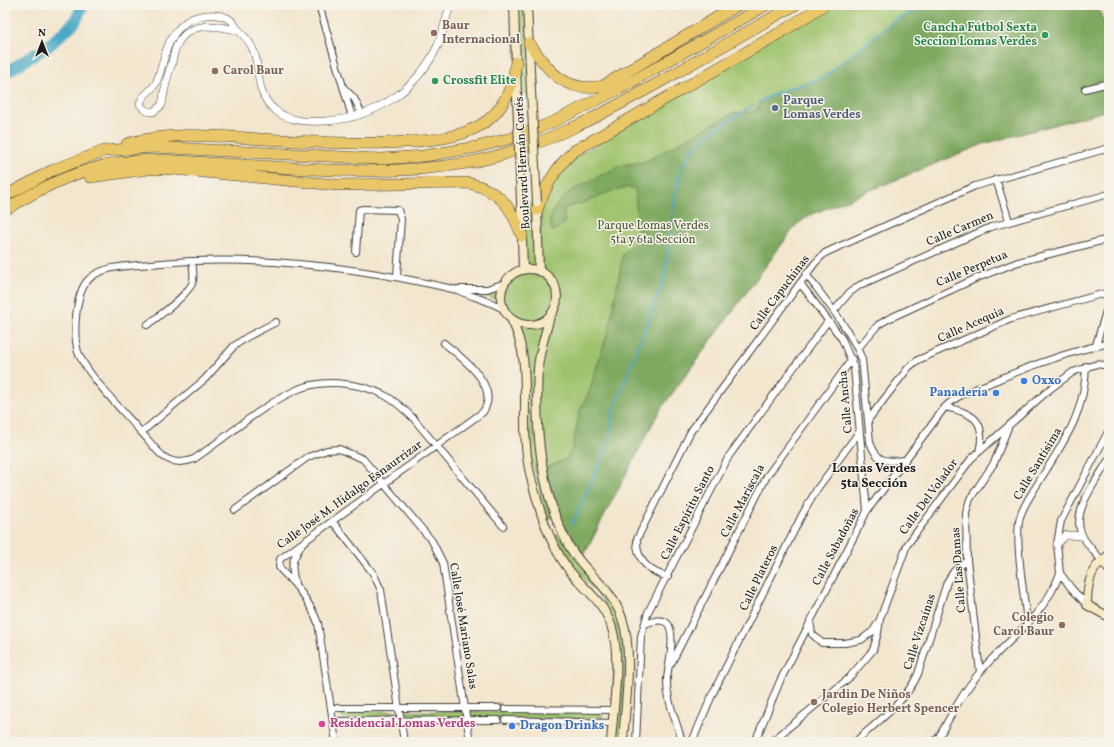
<svg xmlns="http://www.w3.org/2000/svg" width="1114" height="747" font-family="Vollkorn,serif">
<style>
.green{fill:#9fc36d;stroke:#5e7044}
.forest{fill:#7fa960;stroke:#4e623e}
.lines{fill:none;stroke-linecap:round;stroke-linejoin:round}
.stream{stroke:#45a7c5;stroke-width:2}
.river{stroke:#45a7c5;stroke-width:12}
.minor-tunnel{stroke:#c8beab;stroke-width:6;stroke-dasharray:6 3;stroke-linecap:butt}
.minor-casing{stroke:#3c3a37;stroke-width:8}
.tertiary-casing{stroke:#3c3a37;stroke-width:8}
.secondary-casing{stroke:#3c3a37;stroke-width:10}
.motorway-casing{stroke:#3c3a37;stroke-width:12}
.minor{stroke:#fff;stroke-width:6}
.tertiary{stroke:#fff;stroke-width:7}
.secondary{stroke:#f6e9c3;stroke-width:8}
.motorway{stroke:#e9c769;stroke-width:11}
.secondary-bridge-casing{stroke:#3c3a37;stroke-width:10;stroke-linecap:butt}
.secondary-bridge{stroke:#f6e9c3;stroke-width:8}
.education-dot{fill:#8d6e63;stroke:#f7f3e8;stroke-width:1.5}
.leisure-dot{fill:#2e9e5b;stroke:#f7f3e8;stroke-width:1.5}
.service-dot{fill:#5c6f8a;stroke:#f7f3e8;stroke-width:1.5}
.shop-dot{fill:#3f7fe0;stroke:#f7f3e8;stroke-width:1.5}
.hotel-dot{fill:#d1479c;stroke:#f7f3e8;stroke-width:1.5}
.labels{text-anchor:middle;dominant-baseline:central;stroke-width:3;stroke-linejoin:round;paint-order:stroke}
.education-label{font-size:12px;font-weight:bold;fill:#785e54;stroke:#f7f3e8;text-anchor:start}
.leisure-label{font-size:12px;font-weight:bold;fill:#27864d;stroke:#f7f3e8;text-anchor:end}
.service-label{font-size:12px;font-weight:bold;fill:#4e5e75;stroke:#f7f3e8;text-anchor:start}
.street-label{font-size:12px;fill:#1c1c1c;stroke:#f7f3e8}
.park-label{font-size:12px;fill:#4a5638;stroke:#f7f3e8}
.shop-label{font-size:12px;font-weight:bold;fill:#366cbe;stroke:#f7f3e8;text-anchor:start}
.hotel-label{font-size:12px;font-weight:bold;fill:#b23c85;stroke:#f7f3e8;text-anchor:start}
.neighbourhood-label{font-size:13px;font-weight:bold;fill:#1c1c1c;stroke:#f7f3e8}
</style>
<rect width="100%" height="100%" fill="#f7f3e8"/>
<filter id="ink" filterUnits="userSpaceOnUse"><feTurbulence type="fractalNoise" baseFrequency=".025" numOctaves="2"/><feDisplacementMap in="SourceGraphic" scale="8" xChannelSelector="R" yChannelSelector="G"/><feConvolveMatrix kernelMatrix="1 2 1 2 8 2 1 2 1" color-interpolation-filters="sRGB"/></filter>
<filter id="wash" filterUnits="userSpaceOnUse"><feTurbulence type="fractalNoise" baseFrequency=".012" numOctaves="4" result="noise"/><feDisplacementMap in="SourceGraphic" scale="16" xChannelSelector="R" yChannelSelector="G"/><feGaussianBlur stdDeviation="0.9" result="paint"/><feColorMatrix in="noise" values="0 0 0 0 0 0 0 0 0 0 0 0 0 0 0 0 0 1.4 0 .05"/><feComposite in="paint" operator="in"/></filter>
<g filter="url(#wash)">
<rect width="100%" height="100%" fill="#f3e6cf"/>
<path class="green" d="M 514,5 L 527,5 L 531,91 L 517,97 Z
M 824,5 L 1097,5 L 1109,35 L 1109,110 L 983,144 L 810,215 L 796,225 L 660,410 L 629,466 L 587,550 L 554,517 L 548,519 L 533,468 L 530,445 L 528,383 L 513,321 C 525,327 535,328 546,321 L 538,383 C 543,362 546,340 551,319 C 553,310 559,305 558,295 C 557,284 550,276 540,272 L 538,210 L 560,166 Z
M 533,203 L 539,271 L 524,270 L 523,204 Z
M 524,273 C 532,272 538,274 544,278 C 579,301 524,351 505,303 L 484,295 L 505,291 L 514,278 Z
M 561,533 L 615,605 L 626,652 L 622,742 L 613,742 L 615,624 L 601,598 L 575,568 L 555,535 Z
M 342,711 L 602,712 L 602,719 L 342,718 Z"/>
<path class="forest" d="M 929,5 L 1097,5 L 1109,35 L 1109,110 L 983,144 L 810,215 L 796,225 L 660,410 L 580,561 L 570,547 L 543,469 L 565,460 L 572,450 L 580,410 L 589,392 L 610,325 L 623,253 L 635,243 L 638,237 L 635,189 C 619,184 603,196 588,201 C 580,204 572,206 564,208 L 564,224 L 553,231 L 551,229 L 550,220 L 555,206 L 569,192 L 621,165 L 644,162 L 733,113 L 752,112 L 758,108 L 759,102 L 776,93 L 823,77 L 895,20 Z"/>
<g class="lines">
<path class="stream" d="M 759,102 L 776,93 L 824,77 L 895,20 L 929,5
M 572,524 L 609,443 L 613,412 L 664,280 L 676,191 L 681,170 L 693,148 L 717,128 L 753,106"/>
<path class="river" d="M 5,73 L 47,47 L 75,22 L 83,5"/>
</g>
</g>
<g filter="url(#ink)">
<g class="lines">
<path class="minor-tunnel" d="M 498,706 L 505,706"/>
<g class="minor-casing">
<path id="minor" d="M 319,5 L 352,117
M 345,89 L 354,98 L 362,114
M 1085,89 L 1109,83
M 996,179 L 1009,221
M 356,252 L 359,210 L 363,209 L 398,210 L 401,219 L 397,276
M 806,274 C 826,301 849,328 862,359 L 870,442 C 877,463 886,462 905,460
M 800,283 L 842,339 L 854,368 L 867,511
M 458,289 L 487,289 L 505,283
M 834,311 L 849,293 L 860,285 L 991,227 L 1109,194
M 147,325 C 158,317 190,293 193,281 C 194,275 193,267 192,261
M 1096,345 L 1109,301
M 858,348 L 878,325 L 888,319 L 977,278 L 1018,262 L 1109,239
M 945,407 C 973,413 987,420 979,452
M 868,420 L 909,367 L 918,360 L 1011,319 L 1109,292
M 142,432 L 205,379 L 234,346 L 247,337 L 276,322
M 235,510 L 308,457 L 327,450 L 339,449 L 363,459 L 432,541 L 443,563 L 470,742
M 333,522 L 373,573 L 381,590 L 404,742
M 503,526 L 414,419 C 405,410 397,402 386,396 C 360,382 321,378 294,391 C 258,408 227,437 194,459 C 184,463 173,463 164,457 C 155,450 149,440 141,432 C 125,413 86,374 78,352 C 73,334 75,294 88,280 C 102,265 131,266 150,264 C 254,254 356,266 457,290 C 472,297 489,300 503,309
M 1101,560 C 1095,552 1086,544 1082,535 C 1070,512 1098,479 1109,459
M 668,577 C 649,572 636,560 637,539 L 691,431 L 815,263 L 825,253 L 838,247 L 975,186 L 1109,148
M 295,583 C 291,566 291,561 301,546
M 1087,605 L 1071,588 L 1060,573 L 1057,544 L 1061,521 L 1109,430
M 810,621 L 812,634 L 822,643 L 845,643 L 861,640 L 873,631 L 879,621
M 1027,623 C 1025,600 1014,538 1020,517 C 1024,504 1033,492 1040,480 C 1064,441 1085,414 1086,366
M 645,624 C 651,622 662,617 668,624 C 676,635 668,667 667,679 C 666,701 677,721 682,742
M 671,664 L 767,476 L 852,359
M 980,672 L 967,560 L 966,513 L 970,499 L 994,463 L 1008,428
M 331,708 L 498,708
M 505,709 L 613,710
M 505,720 L 612,723
M 333,721 L 498,720
M 336,742 L 318,623 C 310,602 298,587 282,571 L 279,567 L 280,559 L 483,412 C 501,386 462,358 444,343
M 636,742 L 641,636 L 648,612 L 729,456 L 828,321
M 692,742 L 713,693 L 802,515 L 817,489 L 859,432
M 755,742 L 780,681 L 867,511 L 945,407 C 957,395 975,389 990,383 C 1029,366 1068,352 1109,343
M 771,742 L 849,678 L 873,650 L 878,633 L 880,619 L 907,545 L 971,459 L 1050,389 L 1073,372 L 1097,364 L 1109,366
M 855,742 C 878,721 905,703 918,674 L 947,582 L 954,571 L 967,560
M 933,742 L 939,737 C 951,715 963,692 980,672 C 1009,637 1044,618 1060,573"/>
</g>
<g class="tertiary-casing">
<path id="tertiary" d="M 240,31 C 218,25 189,20 177,45 C 174,51 173,57 172,63 C 167,77 164,90 162,105 L 153,112 C 146,112 144,110 140,104 C 142,94 152,91 156,83 C 166,59 164,39 186,22 C 194,16 207,14 217,15 C 233,18 231,21 240,32 C 246,38 251,43 254,52 C 261,73 255,94 275,110 C 289,122 308,122 326,121 C 375,118 417,90 438,45 C 443,32 446,19 450,5
M 1057,544 L 1066,535 L 1082,536"/>
</g>
<g class="secondary-casing">
<path id="secondary" d="M 514,5 L 517,97
M 527,5 L 531,91
M 521,203 L 523,270
M 537,204 L 539,271
M501 297a28 28 0 1 1 56 0a28 28 0 1 1-56 0Z
M 550,316 C 546,333 539,351 538,369 C 535,427 540,494 569,546 C 585,574 611,586 622,618 C 634,652 625,706 623,742
M 511,319 C 532,359 522,403 526,446 C 527,463 531,480 536,496 C 543,522 553,549 569,570 C 584,589 603,601 611,625 C 622,656 613,709 611,742
M 1109,555 C 1090,567 1087,584 1087,605 L 1109,617
M 1101,560 L 1109,570"/>
</g>
<g class="motorway-casing">
<path id="motorway" d="M 529,43 C 549,71 565,94 603,86 L 738,5
M 127,144 C 169,131 218,136 262,139 C 310,142 359,145 407,142 C 432,140 459,138 481,125 C 504,111 513,87 516,62
M 90,177 L 148,169 L 173,169 L 337,185 L 469,183 C 500,191 511,206 522,236
M 5,196 L 53,170 L 104,151 L 153,147 L 381,159 L 424,156 L 477,147 L 512,138 L 551,123 L 619,89 L 766,5
M 5,210 C 45,185 86,165 134,161 C 161,158 199,163 226,164 C 306,169 387,177 466,163 C 539,150 603,114 667,78 C 710,53 752,29 795,5
M 537,210 C 545,187 555,168 574,151 L 778,34 L 824,5"/>
</g>
<use href="#minor" class="minor"/>
<use href="#tertiary" class="tertiary"/>
<use href="#secondary" class="secondary"/>
<use href="#motorway" class="motorway"/>
<g class="secondary-bridge-casing">
<path id="secondary-bridge" d="M 531,91 L 537,202
M 517,97 L 521,203"/>
</g>
<use href="#secondary-bridge" class="secondary-bridge"/>
</g>
</g>
<g class="education-dot">
<circle cx="434" cy="33" r="4"/>
<circle cx="215" cy="71" r="4"/>
<circle cx="1062" cy="625" r="4"/>
<circle cx="814" cy="702" r="4"/>
</g>
<g class="leisure-dot">
<circle cx="1045" cy="35" r="4"/>
<circle cx="435" cy="81" r="4"/>
</g>
<circle class="service-dot" cx="775" cy="108" r="4"/>
<g class="shop-dot">
<circle cx="1024" cy="381" r="4"/>
<circle cx="996" cy="393" r="4"/>
<circle cx="512" cy="726" r="4"/>
</g>
<circle class="hotel-dot" cx="322" cy="724" r="4"/>
<g class="labels">
<g class="education-label">
<text x="442" y="26">Baur<tspan x="442" dy="14">Internacional</tspan></text>
<text x="223" y="71">Carol Baur</text>
<text x="1054" y="618" text-anchor="end">Colegio<tspan x="1054" dy="14">Carol Baur</tspan></text>
<text x="822" y="695">Jardin De Niños<tspan x="822" dy="14">Colegio Herbert Spencer</tspan></text>
</g>
<g class="leisure-label">
<text x="1037" y="28">Cancha Fútbol Sexta<tspan x="1037" dy="14">Seccion Lomas Verdes</tspan></text>
<text x="443" y="81" text-anchor="start">Crossfit Elite</text>
</g>
<g class="service-label">
<text x="783" y="101">Parque<tspan x="783" dy="14">Lomas Verdes</tspan></text>
</g>
<g class="street-label">
<text transform="translate(523 163) rotate(-93)">Boulevard Hernán Cortés</text>
<text transform="translate(960 229) rotate(-23)">Calle Carmen</text>
<text transform="translate(972 269) rotate(-23)">Calle Perpetua</text>
<text transform="translate(780 293) rotate(-53)">Calle Capuchinas</text>
<text transform="translate(971 325) rotate(-24)">Calle Acequia</text>
<text transform="translate(846 402) rotate(-95)">Calle Ancha</text>
<text transform="translate(1038 464) rotate(-59)">Calle Santísima</text>
<text transform="translate(350 495) rotate(-36)">Calle José M. Hidalgo Esnaurrizar</text>
<text transform="translate(929 497) rotate(-54)">Calle Del Volador</text>
<text transform="translate(743 501) rotate(-62)">Calle Mariscala</text>
<text transform="translate(688 513) rotate(-63)">Calle Espíritu Santo</text>
<text transform="translate(836 547) rotate(-62)">Calle Sabadoñas</text>
<text transform="translate(959 570) rotate(-94)">Calle Las Damas</text>
<text transform="translate(759 578) rotate(-64)">Calle Plateros</text>
<text transform="translate(463 626) rotate(81)">Calle José Mariano Salas</text>
<text transform="translate(920 632) rotate(-72)">Calle Vizcaínas</text>
</g>
<g class="park-label">
<text x="653" y="226">Parque Lomas Verdes<tspan x="653" dy="14">5ta y 6ta Sección</tspan></text>
</g>
<g class="shop-label">
<text x="1032" y="381">Oxxo</text>
<text x="988" y="393" text-anchor="end">Panadería</text>
<text x="520" y="726">Dragon Drinks</text>
</g>
<g class="hotel-label">
<text x="330" y="724">Residencial Lomas Verdes</text>
</g>
<g class="neighbourhood-label">
<text x="874" y="469">Lomas Verdes<tspan x="874" dy="15">5ta Sección</tspan></text>
</g>
</g>
<rect width="1114" height="747" fill="none" stroke="#f7f3e8" stroke-width="20"/>
<g transform="translate(42 42)" stroke="#f7f3e8" stroke-width="3" paint-order="stroke">
<path d="M0-3L7 15L0 10L-7 15Z" fill="#1c1c1c"/>
<text y="-6" font-size="11" font-weight="bold" text-anchor="middle" fill="#1c1c1c">N</text>
</g>
</svg>
